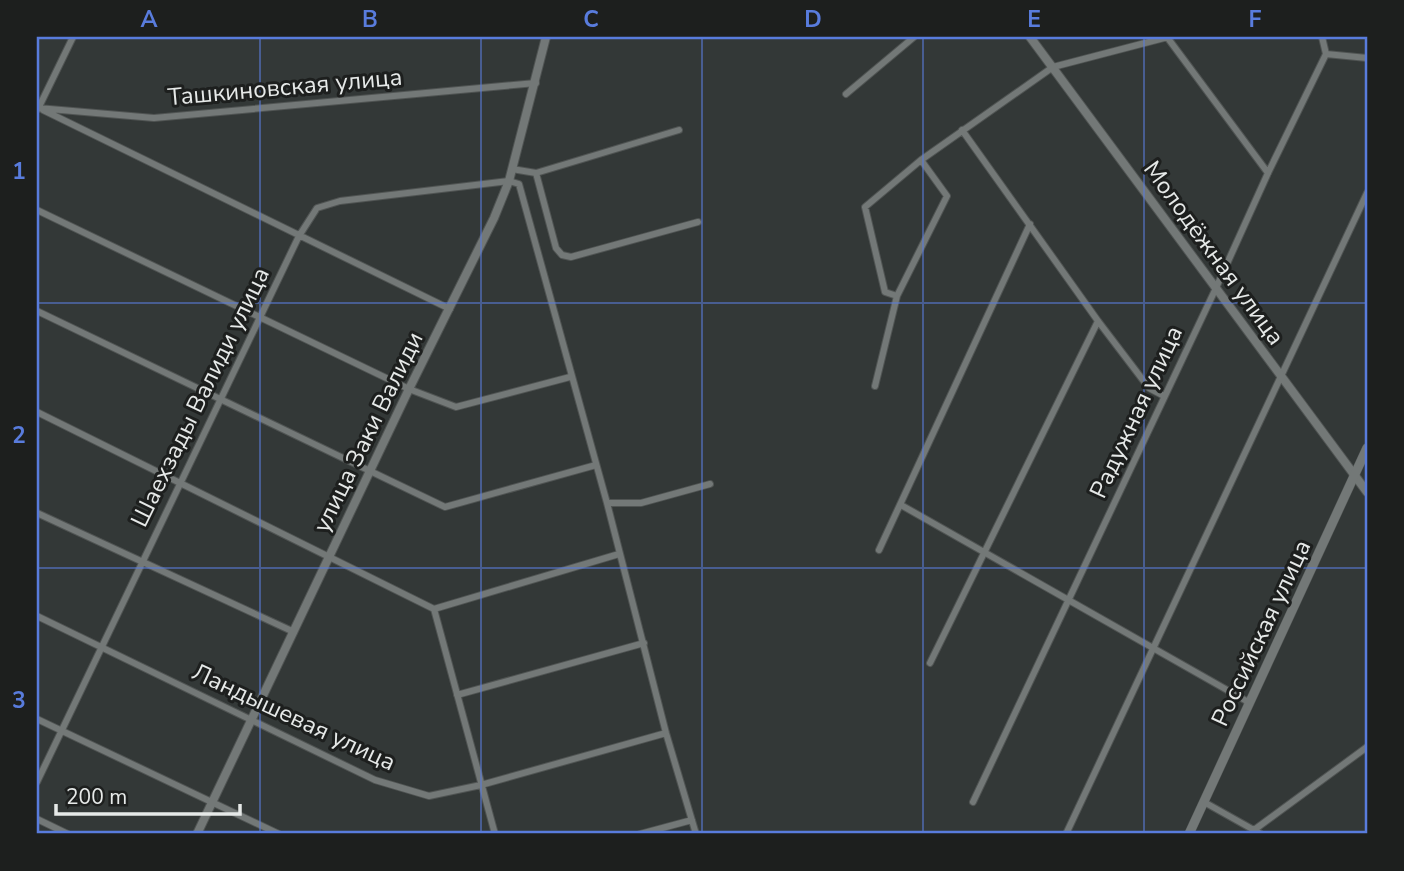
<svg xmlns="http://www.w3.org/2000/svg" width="1404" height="871" font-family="'Nunito Sans',sans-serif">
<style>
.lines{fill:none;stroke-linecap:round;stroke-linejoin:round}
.minor-casing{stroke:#505453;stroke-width:8}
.tertiary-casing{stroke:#505453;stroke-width:10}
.secondary-casing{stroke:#505453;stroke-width:10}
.minor{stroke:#737877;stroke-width:6}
.tertiary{stroke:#737877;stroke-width:8}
.secondary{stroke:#737877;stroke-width:9}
.grid{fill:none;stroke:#597cdd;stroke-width:2;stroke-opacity:0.55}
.labels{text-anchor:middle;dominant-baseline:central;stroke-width:6;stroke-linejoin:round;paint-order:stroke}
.street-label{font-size:24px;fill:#e6e9e8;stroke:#1d1f1e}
.neatline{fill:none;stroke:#597cdd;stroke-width:2.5}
.grid-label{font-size:23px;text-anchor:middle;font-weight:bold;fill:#597cdd}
</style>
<rect width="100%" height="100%" fill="#333837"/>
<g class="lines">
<g class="minor-casing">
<path id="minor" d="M 1167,37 L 1268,173
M 1326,54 L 1367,58
M 846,94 L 914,37
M 38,108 L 154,118 L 536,83
M 38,109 L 73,37
M 43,110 L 450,309
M 962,130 L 1098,321 L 1149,388 L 1164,396
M 512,169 L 536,173 L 679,130
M 536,173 L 556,248 L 562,255 L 571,257 L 698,222
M 37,210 L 409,389 L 456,407 L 570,377
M 897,296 L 885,292 L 865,207 L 921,160 L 1053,67 L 1168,37
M 37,311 L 445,507 L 596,465
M 875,386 L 897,296 L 947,196 L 921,160
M 37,412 L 434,609 L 619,554
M 607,503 L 641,503 L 710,484
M 901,505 L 1250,703
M 37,513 L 294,632
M 879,550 L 1030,224
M 434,609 L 495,834
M 37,616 L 375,780 L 429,796 L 481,785 L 666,733
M 930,663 L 1098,321
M 457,695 L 644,643
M 37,719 L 279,834
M 37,782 L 299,236 L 317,208 L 340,201 L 509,181 L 519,184 L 607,503 L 666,733 L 696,834
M 973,802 L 1216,288 L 1268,173 L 1326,54 L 1322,37
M 1204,802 L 1261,834
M 37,819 L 68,834
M 1254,830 L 1367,747
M 640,834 L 692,820
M 1066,834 L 1367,193"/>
</g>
<g class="tertiary-casing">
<path id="tertiary" d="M 1030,37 L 1367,492
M 197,834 L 409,389 L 494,218 L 509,181 L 546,37"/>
</g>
<g class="secondary-casing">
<path id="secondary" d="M 1189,834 L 1367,448"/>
</g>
<use href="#minor" class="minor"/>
<use href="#tertiary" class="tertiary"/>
<use href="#secondary" class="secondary"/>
</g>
<path class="grid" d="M 260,37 L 260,834M 481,37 L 481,834M 702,37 L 702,834M 923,37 L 923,834M 1144,37 L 1144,834M 37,303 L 1367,303M 37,568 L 1367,568"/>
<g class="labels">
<g class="street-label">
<text transform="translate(285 87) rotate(-5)">Ташкиновская улица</text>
<text transform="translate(1214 253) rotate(54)">Молодёжная улица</text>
<text transform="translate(200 397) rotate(-64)">Шаехзады Валиди улица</text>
<text transform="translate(1136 412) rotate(-65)">Радужная улица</text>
<text transform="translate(368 432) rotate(-64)">улица Заки Валиди</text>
<text transform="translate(1261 633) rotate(-65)">Российская улица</text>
<text transform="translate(294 717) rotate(25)">Ландышевая улица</text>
</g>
</g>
<rect width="1404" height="871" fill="none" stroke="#1d1f1e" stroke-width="77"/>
<path d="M56 804v10h184v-10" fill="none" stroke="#e6e9e8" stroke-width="3.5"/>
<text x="66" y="804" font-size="21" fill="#e6e9e8" stroke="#1d1f1e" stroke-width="5" paint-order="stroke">200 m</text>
<rect x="38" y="38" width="1328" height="794" class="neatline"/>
<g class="grid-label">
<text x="149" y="27">A</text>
<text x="370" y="27">B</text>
<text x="591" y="27">C</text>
<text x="813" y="27">D</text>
<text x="1034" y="27">E</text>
<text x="1255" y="27">F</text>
<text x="19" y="179">1</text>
<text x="19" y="443">2</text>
<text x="19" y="708">3</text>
</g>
</svg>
